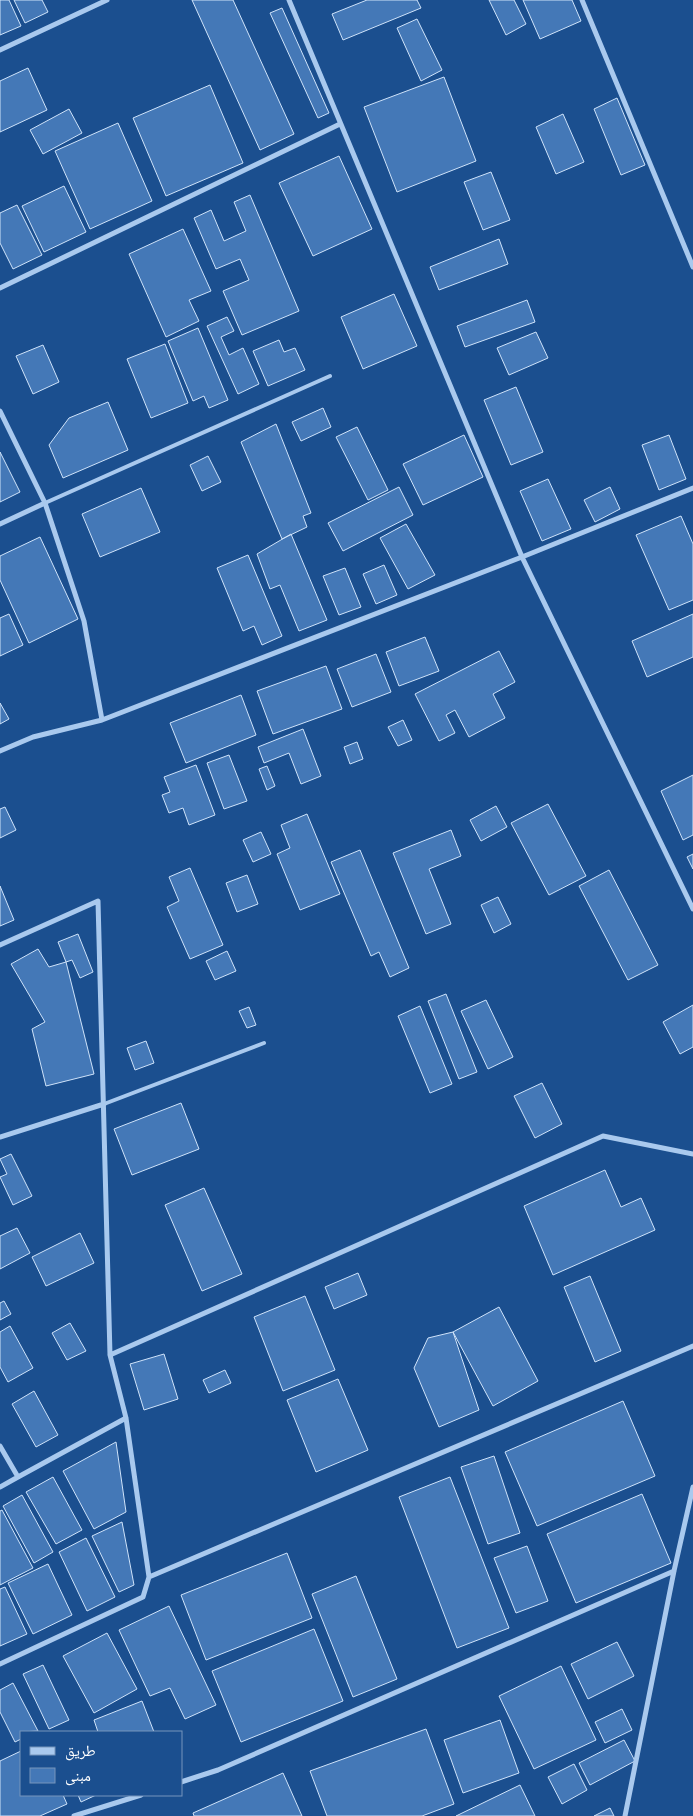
<svg xmlns="http://www.w3.org/2000/svg" width="693" height="1816" font-family="'Asap Condensed','Noto Naskh Arabic',sans-serif">
<style>
.building{fill:#4478b7;stroke:#cfe3fa}
.lines{fill:none;stroke-linecap:round;stroke-linejoin:round}
.service{stroke:#a9c9ee;stroke-width:4}
.minor{stroke:#a9c9ee;stroke-width:5}
</style>
<rect width="100%" height="100%" fill="#1b4f8f"/>
<path class="building" d="M 0,0 L 9,0 L 21,26 L 0,35 Z
M 14,0 L 42,0 L 48,12 L 25,23 Z
M 192,0 L 233,0 L 294,134 L 260,150 Z
M 367,0 L 417,0 L 421,8 L 343,40 L 332,14 Z
M 489,0 L 514,0 L 526,24 L 506,35 Z
M 523,0 L 572,0 L 581,21 L 540,39 Z
M 282,8 L 329,113 L 318,118 L 270,13 Z
M 417,19 L 442,70 L 421,81 L 397,28 Z
M 28,68 L 47,110 L 0,132 L 0,81 Z
M 444,77 L 476,161 L 397,192 L 364,107 Z
M 210,85 L 243,163 L 166,196 L 133,118 Z
M 617,98 L 645,165 L 621,175 L 594,109 Z
M 69,109 L 82,133 L 43,154 L 30,130 Z
M 563,114 L 584,162 L 556,174 L 536,127 Z
M 118,123 L 152,201 L 90,229 L 55,151 Z
M 339,156 L 372,229 L 313,256 L 279,183 Z
M 491,172 L 510,220 L 483,230 L 464,182 Z
M 64,186 L 86,232 L 44,252 L 22,206 Z
M 250,195 L 299,311 L 242,335 L 223,291 L 249,280 L 240,259 L 216,269 L 194,218 L 211,210 L 224,241 L 246,231 L 234,202 Z
M 17,205 L 42,255 L 13,269 L 0,243 L 0,213 Z
M 183,229 L 211,291 L 189,300 L 199,321 L 166,337 L 129,254 Z
M 499,239 L 508,264 L 439,290 L 430,267 Z
M 394,294 L 417,346 L 363,369 L 341,317 Z
M 527,300 L 535,322 L 465,347 L 457,326 Z
M 227,317 L 234,331 L 221,337 L 229,355 L 243,348 L 259,384 L 238,394 L 207,326 Z
M 198,328 L 228,400 L 209,408 L 204,396 L 193,401 L 168,341 Z
M 536,332 L 548,358 L 509,375 L 497,348 Z
M 279,340 L 284,352 L 295,348 L 305,370 L 268,386 L 253,351 Z
M 165,344 L 188,403 L 151,418 L 127,359 Z
M 43,345 L 59,382 L 33,394 L 16,356 Z
M 516,387 L 543,452 L 511,465 L 484,400 Z
M 108,402 L 128,450 L 63,478 L 49,445 L 69,418 Z
M 323,408 L 331,427 L 301,441 L 292,422 Z
M 276,424 L 311,513 L 303,516 L 307,527 L 282,539 L 241,442 Z
M 357,427 L 388,490 L 368,500 L 336,437 Z
M 464,435 L 483,477 L 423,505 L 403,464 Z
M 669,435 L 686,479 L 659,490 L 642,445 Z
M 0,452 L 20,492 L 0,502 Z
M 208,456 L 221,482 L 202,491 L 190,465 Z
M 548,479 L 571,529 L 542,541 L 520,491 Z
M 399,487 L 413,515 L 343,551 L 328,523 Z
M 610,487 L 620,509 L 595,522 L 584,500 Z
M 141,488 L 160,532 L 100,557 L 82,514 Z
M 681,516 L 693,544 L 693,600 L 669,610 L 636,535 Z
M 406,524 L 435,575 L 408,589 L 380,538 Z
M 291,534 L 327,620 L 299,631 L 280,585 L 270,589 L 257,554 Z
M 40,537 L 78,619 L 29,643 L 0,580 L 0,556 Z
M 248,555 L 282,636 L 262,645 L 254,626 L 243,631 L 217,568 Z
M 384,565 L 397,595 L 376,604 L 363,574 Z
M 345,568 L 361,607 L 339,615 L 323,576 Z
M 9,614 L 23,645 L 0,656 L 0,618 Z
M 693,614 L 693,657 L 647,677 L 632,641 Z
M 425,637 L 439,671 L 399,686 L 386,652 Z
M 499,651 L 515,682 L 493,694 L 505,718 L 469,737 L 455,710 L 446,715 L 455,733 L 439,741 L 415,694 Z
M 376,654 L 391,692 L 352,707 L 337,669 Z
M 326,666 L 342,709 L 273,734 L 257,691 Z
M 241,695 L 256,735 L 186,763 L 170,723 Z
M 0,703 L 9,719 L 0,724 Z
M 403,720 L 412,740 L 398,746 L 388,727 Z
M 303,729 L 321,776 L 301,784 L 289,753 L 264,763 L 258,747 Z
M 357,742 L 363,759 L 350,764 L 344,747 Z
M 229,755 L 247,801 L 224,809 L 207,763 Z
M 196,765 L 215,815 L 189,825 L 183,808 L 169,813 L 162,795 L 170,792 L 164,777 Z
M 267,766 L 275,786 L 267,790 L 259,769 Z
M 693,775 L 693,835 L 683,840 L 661,791 Z
M 548,804 L 586,876 L 549,895 L 511,823 Z
M 496,806 L 507,827 L 481,841 L 470,820 Z
M 5,807 L 16,830 L 0,838 L 0,809 Z
M 307,814 L 340,894 L 300,910 L 277,854 L 290,848 L 281,825 Z
M 451,830 L 461,856 L 429,869 L 451,924 L 426,934 L 393,853 Z
M 261,832 L 271,854 L 253,862 L 243,840 Z
M 360,850 L 409,968 L 390,977 L 379,952 L 371,956 L 331,862 Z
M 693,854 L 693,869 L 687,857 Z
M 190,868 L 223,945 L 190,959 L 167,907 L 179,901 L 169,877 Z
M 609,870 L 658,965 L 628,980 L 579,886 Z
M 247,875 L 258,904 L 237,912 L 226,883 Z
M 0,886 L 14,920 L 0,926 Z
M 498,897 L 511,924 L 494,933 L 481,905 Z
M 78,934 L 93,972 L 80,978 L 72,960 L 66,962 L 58,942 Z
M 38,949 L 49,967 L 66,962 L 94,1074 L 46,1086 L 32,1029 L 45,1022 L 11,964 Z
M 227,951 L 236,971 L 215,980 L 206,961 Z
M 446,994 L 477,1072 L 459,1079 L 428,1001 Z
M 486,1000 L 513,1057 L 488,1069 L 461,1011 Z
M 693,1005 L 693,1047 L 680,1054 L 663,1022 Z
M 420,1006 L 452,1084 L 430,1093 L 398,1016 Z
M 249,1007 L 256,1025 L 247,1028 L 239,1011 Z
M 146,1041 L 154,1063 L 135,1070 L 127,1048 Z
M 542,1083 L 562,1124 L 535,1138 L 514,1096 Z
M 181,1103 L 199,1149 L 132,1175 L 114,1129 Z
M 11,1154 L 32,1196 L 13,1205 L 0,1177 L 7,1174 L 0,1159 Z
M 605,1170 L 621,1207 L 641,1198 L 655,1230 L 553,1275 L 524,1206 Z
M 204,1188 L 242,1274 L 202,1291 L 165,1205 Z
M 17,1228 L 30,1253 L 0,1269 L 0,1236 Z
M 80,1233 L 94,1263 L 46,1286 L 32,1257 Z
M 358,1273 L 367,1295 L 334,1309 L 325,1287 Z
M 590,1276 L 621,1351 L 595,1362 L 564,1287 Z
M 305,1296 L 335,1370 L 283,1391 L 254,1317 Z
M 4,1301 L 11,1314 L 0,1320 L 0,1303 Z
M 499,1307 L 538,1381 L 493,1406 L 453,1332 Z
M 70,1323 L 86,1351 L 67,1360 L 52,1333 Z
M 10,1326 L 33,1368 L 8,1382 L 0,1367 L 0,1332 Z
M 453,1332 L 479,1410 L 439,1427 L 414,1368 L 428,1338 Z
M 164,1354 L 178,1399 L 144,1410 L 130,1364 Z
M 225,1370 L 231,1383 L 209,1393 L 203,1380 Z
M 338,1379 L 368,1450 L 316,1472 L 287,1400 Z
M 34,1391 L 58,1435 L 36,1447 L 12,1404 Z
M 623,1401 L 655,1476 L 537,1526 L 505,1452 Z
M 116,1442 L 126,1512 L 94,1529 L 63,1471 Z
M 494,1456 L 520,1533 L 488,1544 L 461,1467 Z
M 53,1477 L 82,1530 L 56,1544 L 26,1492 Z
M 450,1477 L 509,1628 L 457,1648 L 399,1497 Z
M 642,1494 L 671,1563 L 576,1603 L 547,1534 Z
M 22,1495 L 53,1552 L 34,1563 L 3,1506 Z
M 2,1510 L 33,1568 L 0,1585 L 0,1511 Z
M 122,1522 L 134,1585 L 119,1592 L 92,1536 Z
M 86,1538 L 115,1597 L 87,1611 L 59,1552 Z
M 527,1546 L 548,1601 L 516,1613 L 494,1558 Z
M 287,1553 L 312,1618 L 206,1660 L 181,1595 Z
M 48,1564 L 72,1615 L 33,1634 L 8,1583 Z
M 356,1576 L 397,1679 L 353,1697 L 312,1594 Z
M 5,1587 L 27,1634 L 0,1646 L 0,1589 Z
M 169,1606 L 216,1705 L 185,1719 L 170,1688 L 150,1696 L 119,1630 Z
M 314,1629 L 343,1701 L 241,1742 L 212,1671 Z
M 107,1633 L 137,1689 L 94,1713 L 63,1656 Z
M 617,1642 L 634,1676 L 588,1699 L 571,1664 Z
M 43,1665 L 69,1720 L 49,1729 L 23,1674 Z
M 561,1666 L 596,1740 L 534,1769 L 499,1696 Z
M 13,1683 L 38,1731 L 21,1732 L 21,1739 L 15,1742 L 0,1712 L 0,1690 Z
M 142,1701 L 154,1732 L 98,1732 L 94,1720 Z
M 622,1709 L 632,1730 L 605,1743 L 595,1722 Z
M 500,1720 L 519,1773 L 463,1793 L 444,1740 Z
M 426,1729 L 454,1804 L 422,1816 L 327,1816 L 310,1771 Z
M 624,1740 L 635,1761 L 590,1785 L 579,1763 Z
M 21,1751 L 21,1795 L 63,1795 L 67,1804 L 40,1816 L 0,1816 L 0,1761 Z
M 574,1764 L 587,1790 L 562,1804 L 548,1777 Z
M 283,1773 L 302,1816 L 194,1816 L 193,1813 Z
M 520,1785 L 535,1816 L 456,1816 Z
M 78,1795 L 96,1795 L 81,1802 Z
M 610,1808 L 614,1816 L 594,1816 Z"/>
<g class="lines">
<path class="service" d="M 45,503 L 330,376
M 104,1104 L 264,1043"/>
<path class="minor" d="M 289,0 L 522,557 L 693,909
M 582,0 L 693,267
M 0,50 L 107,0
M 0,288 L 340,124
M 0,411 L 45,503 L 84,621 L 102,720
M 0,524 L 45,503
M 0,751 L 33,737 L 102,720 L 522,557 L 693,488
M 0,945 L 98,901 L 110,1355 L 126,1418 L 149,1577 L 143,1597 L 0,1664
M 0,1137 L 104,1104
M 110,1355 L 603,1136 L 693,1154
M 0,1446 L 18,1477 L 126,1418
M 0,1487 L 18,1477
M 149,1577 L 693,1346
M 181,1782 L 218,1770 L 674,1571
M 74,1816 L 141,1795
M 625,1816 L 674,1571 L 693,1487"/>
</g>
<rect x="20" y="1731" width="162" height="65" fill="#1b4f8f" stroke="#7695bc"/>
<rect x="30" y="1747" width="25" height="8" fill="#a9c9ee" stroke="#7695bc"/>
<text x="65" y="1756" font-size="15" fill="#ffffff">طريق</text>
<rect x="30" y="1768" width="25" height="15" fill="#4478b7" stroke="#7695bc"/>
<text x="65" y="1781" font-size="15" fill="#ffffff">مبنى</text>
</svg>
